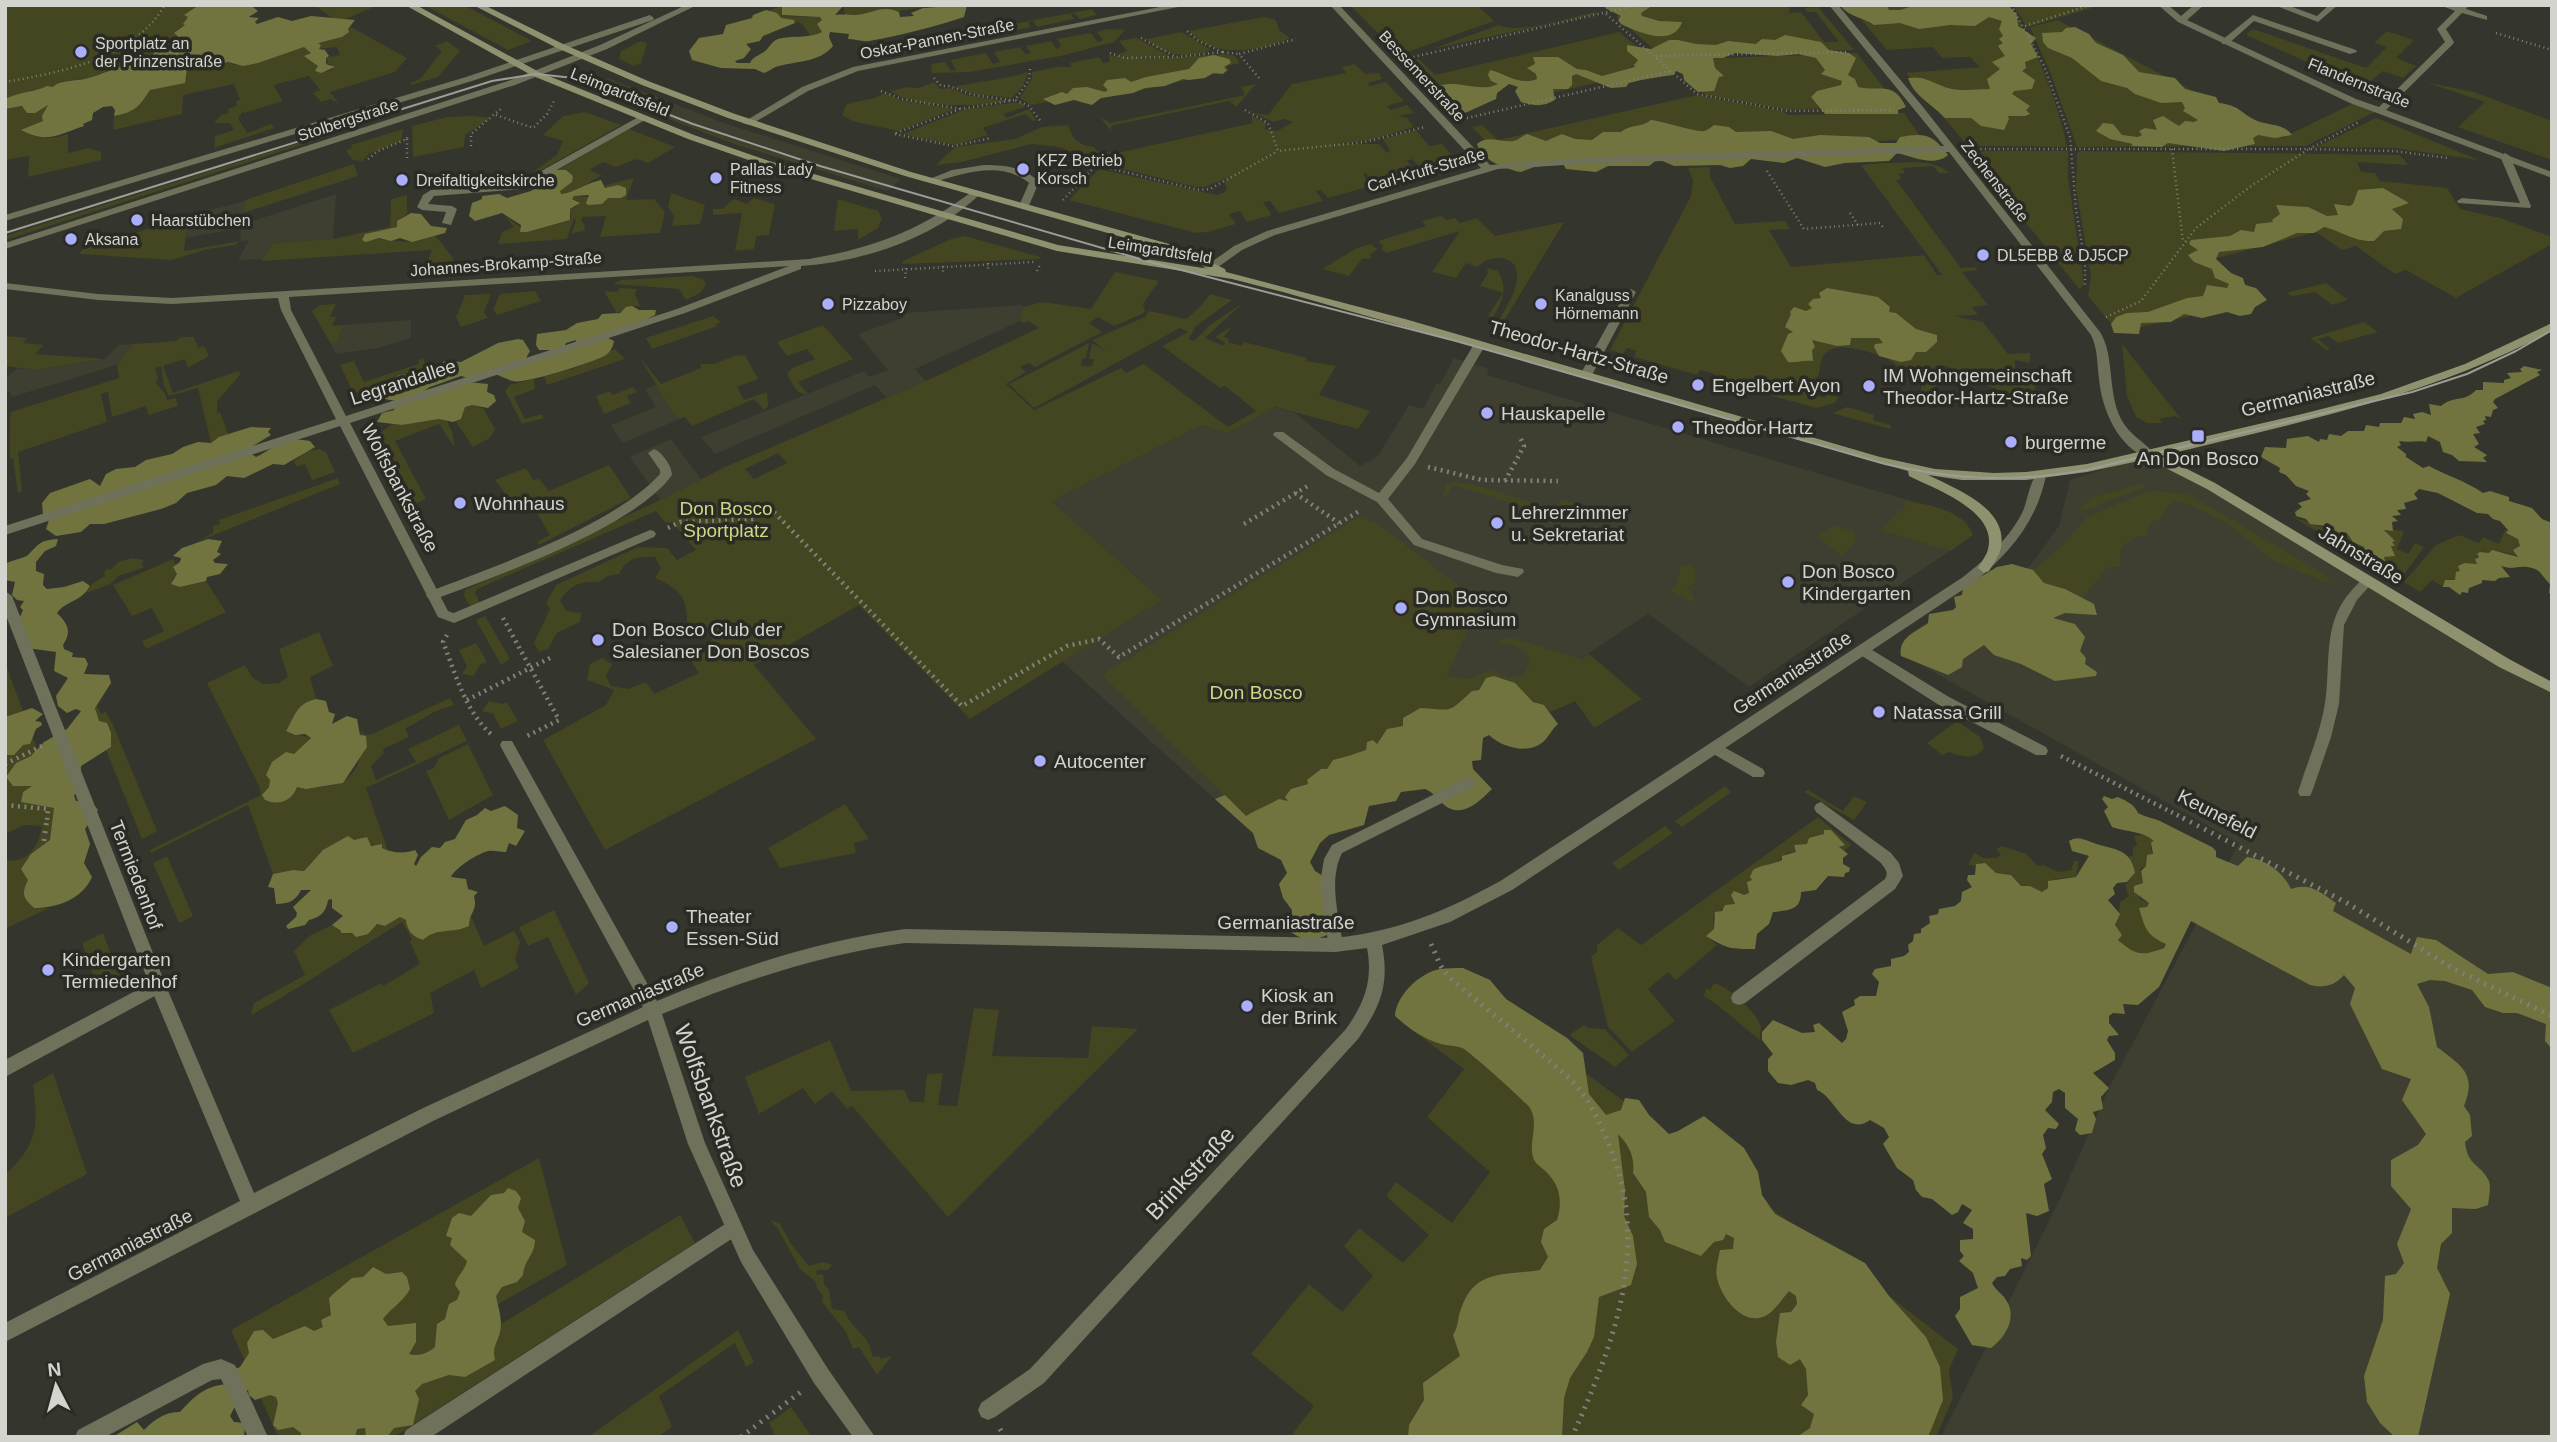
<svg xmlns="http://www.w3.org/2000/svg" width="2557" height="1442" font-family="Arial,sans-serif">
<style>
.built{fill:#3e3f31}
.green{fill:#444521;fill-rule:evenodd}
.forest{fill:#727440}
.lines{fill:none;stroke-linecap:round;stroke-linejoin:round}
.path-far2{stroke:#80807a;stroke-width:2.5;stroke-dasharray:1 3.5;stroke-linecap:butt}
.path-far1{stroke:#80807a;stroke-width:4.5;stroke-dasharray:2 4.5;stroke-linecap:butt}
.path{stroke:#80807a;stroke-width:5;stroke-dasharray:2 6;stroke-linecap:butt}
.service{fill:#6f715b;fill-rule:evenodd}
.minor{fill:#6f715b;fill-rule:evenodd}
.tertiary{fill:#6f715b;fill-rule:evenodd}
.secondary{fill:#90926f;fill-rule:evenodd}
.tram{stroke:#9c9d97;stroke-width:2}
.poi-dot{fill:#abaffb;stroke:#2a2b24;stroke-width:2.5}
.labels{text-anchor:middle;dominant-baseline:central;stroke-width:7;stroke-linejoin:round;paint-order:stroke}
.far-street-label{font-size:16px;fill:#d4d4cf;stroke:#2a2b24}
.far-poi-label{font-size:16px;fill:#d4d4cf;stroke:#2a2b24;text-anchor:start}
.street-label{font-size:19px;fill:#d4d4cf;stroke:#2a2b24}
.poi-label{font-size:19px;fill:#d4d4cf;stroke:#2a2b24;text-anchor:start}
.park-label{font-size:19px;fill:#d1d584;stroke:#2a2b24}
.near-street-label{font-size:23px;fill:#d4d4cf;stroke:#2a2b24}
</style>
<rect width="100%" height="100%" fill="#34352d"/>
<path class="built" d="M 608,78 L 724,123 L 901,179 L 888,191 L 880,189 L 735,144 L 588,88 Z
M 336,194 L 333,239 L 272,243 L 262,259 L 238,260 L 249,240 L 240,241 L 241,228 L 185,238 L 188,216 L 245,201 L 243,224 Z
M 1023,305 L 1020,321 L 915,369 L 926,381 L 887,398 L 875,385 L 715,454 L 701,437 L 864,371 L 869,377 L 888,370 L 858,334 L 903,318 L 904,313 Z
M 411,320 L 411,338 L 378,348 L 336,354 L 331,344 L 336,342 L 344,325 Z
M 133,344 L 117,365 L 12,397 L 10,392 L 5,391 L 5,379 L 18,368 L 36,370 L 105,359 L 118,345 Z
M 1454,358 L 1489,369 L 1487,375 L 1951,513 L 1965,521 L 1973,535 L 1749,687 L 1648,614 L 1280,858 L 1062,661 L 1162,600 L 1052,501 L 1202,425 L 1228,433 L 1274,407 L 1295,413 L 1360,466 L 1378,456 L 1409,405 L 1423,409 L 1437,383 L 1440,384 Z
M 659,383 L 685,417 L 622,443 L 611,425 L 656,407 L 645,389 Z
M 671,439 L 701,479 L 660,500 L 630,457 Z
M 2150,455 L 2552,688 L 2552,1437 L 1941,1437 L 2060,1199 L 2109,1088 L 2239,843 L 1898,652 L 2030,566 L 2059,526 L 2070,480 Z"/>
<path class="green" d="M 5,5 L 192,5 L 196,6 L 189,13 L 186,25 L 178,29 L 177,34 L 181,38 L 176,43 L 155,50 L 157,51 L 153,55 L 83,80 C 73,79 58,81 53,87 L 47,86 L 41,91 L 33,90 L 5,99 Z
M 314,5 L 379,5 L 338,22 Z
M 424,5 L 464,5 L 532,41 L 508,50 Z
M 782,5 L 782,15 L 787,16 L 820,17 L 823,20 L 817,24 L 822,32 L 811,36 L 801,23 L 781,18 L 776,13 L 768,11 Z
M 843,5 L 939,5 L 846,19 Z
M 1350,5 L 1477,5 L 1494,21 L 1399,55 Z
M 1646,5 L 1786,5 L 1791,8 L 1788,13 L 1801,12 L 1824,42 L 1839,42 L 1816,12 L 1808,12 L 1804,8 L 1818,7 L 1854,50 L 1659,54 L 1616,16 Z
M 1849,5 L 2005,5 C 2030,22 2062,116 2067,147 L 1982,146 L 1966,144 L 1906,73 L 1980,67 L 1970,57 L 1942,58 L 1933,47 L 1887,50 Z
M 2013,5 L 2102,5 L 2027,27 Z
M 1092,9 L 1097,15 L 1080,19 L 1074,13 L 1071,14 L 1074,19 L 1037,27 L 1033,21 L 1028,22 L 1031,27 L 992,35 L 988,30 L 984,31 L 987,36 L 949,44 L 945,38 L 942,38 L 944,44 L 923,48 L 920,42 Z
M 1595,12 L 1597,14 L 1432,49 L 1499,25 C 1518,35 1573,17 1595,12 Z
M 1263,17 L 1276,20 L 1279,30 L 1290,38 C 1258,51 1215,60 1189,31 Z
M 2058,20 L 2282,138 L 2354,103 L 2377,111 L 2306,146 L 2077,147 L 2050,72 L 2030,27 Z
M 351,27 L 407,58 L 395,72 L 330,92 L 339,104 L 331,99 L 321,102 L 313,93 L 320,90 L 309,76 L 277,84 L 274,86 L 283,101 L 244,113 L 243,111 L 238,118 L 247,133 L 271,124 L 274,128 L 214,148 L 215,136 L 234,130 L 230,123 L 214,123 L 221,115 L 229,113 L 228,109 L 237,106 L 236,101 L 240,100 L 234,84 L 183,95 L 182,114 L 113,130 L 114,116 C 134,112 139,107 150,90 L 158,88 L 196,62 L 211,66 L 228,62 L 234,65 L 304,47 L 311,53 L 305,56 L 317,62 L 326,72 L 334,69 L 330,64 L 326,64 L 328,61 L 325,58 L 340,55 L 337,47 L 318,49 L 321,45 L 316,43 L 341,37 Z
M 1108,29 L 1125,30 L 1114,42 L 1061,56 L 969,72 L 932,73 L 931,64 L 945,62 L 951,71 L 956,70 L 951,60 L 986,53 L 993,64 L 1000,62 L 994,52 L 1020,47 L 1025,54 L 1031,53 L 1026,46 L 1051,41 L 1057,49 L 1061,46 L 1057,39 L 1091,33 L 1098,42 L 1103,40 L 1097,32 Z
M 2253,29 L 2366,68 L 2387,47 L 2374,43 L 2387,31 L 2414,40 L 2396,58 L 2416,66 L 2403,78 L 2383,71 L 2364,87 L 2248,36 L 2247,33 Z
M 1182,32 L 1211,50 C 1190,59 1162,56 1147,39 Z
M 1619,32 L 1663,68 L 1533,97 L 1518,82 L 1443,98 L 1408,62 L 1419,59 L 1435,75 Z
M 1136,38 L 1170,56 L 1170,57 L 1137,58 L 1117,55 L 1127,51 L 1119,41 Z
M 447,41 L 460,51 L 438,77 L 411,85 L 410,83 L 420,79 L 442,51 L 435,46 Z
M 641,41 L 647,43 L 641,63 L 634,66 L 619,59 L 621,51 Z
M 1857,53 L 1897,105 L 1789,110 L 1705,95 L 1665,60 Z
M 1225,54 L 1235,56 L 1240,63 L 1226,66 L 1229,71 L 1081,103 L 1076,96 L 1031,105 L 1020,98 L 1032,78 L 1032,72 L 1057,67 L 1072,67 L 1070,63 L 1099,57 L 1103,63 L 1110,62 L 1109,55 L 1148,59 Z
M 1355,64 L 1365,74 L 1379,73 L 1382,79 L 1368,83 L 1370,86 L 1386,82 L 1404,101 L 1387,106 L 1391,110 L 1407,105 L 1414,113 L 1399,116 L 1407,118 L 1414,127 L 1371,140 L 1338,144 L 1379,144 L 1387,153 L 1390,151 L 1383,139 L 1416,130 L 1429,146 L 1442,144 L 1453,156 L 1452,162 L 1424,171 L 1412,159 L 1407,161 L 1418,173 L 1377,185 L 1366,173 L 1363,175 L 1371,186 L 1328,198 L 1321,190 L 1316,191 L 1323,201 L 1279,213 L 1270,201 L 1263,202 L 1272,215 L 1247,222 L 1240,211 L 1229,214 L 1236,224 L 1208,232 L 1196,233 L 1069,200 L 1099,169 L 1217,195 L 1225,192 L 1227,187 L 1224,181 L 1230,177 L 1205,187 L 1195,187 L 1108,165 L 1111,160 L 1094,157 L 1095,154 L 1083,157 L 1059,147 L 1032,144 L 962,162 L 936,165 L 955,147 L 1015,139 L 1042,127 L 1068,125 C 1073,139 1077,145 1094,147 L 1097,151 L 1117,153 L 1253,123 L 1251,116 L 1266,123 L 1265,129 L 1277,131 L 1293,122 L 1284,119 L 1273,122 L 1254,113 L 1268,115 L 1292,84 L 1346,73 L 1342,67 Z
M 1026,72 L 1028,73 L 1023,86 L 1012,98 L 974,94 L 954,87 C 968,83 1016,78 1026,72 Z
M 934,82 L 940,89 L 949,88 L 971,96 L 1007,101 C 981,107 912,109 891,91 L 908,87 L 919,88 Z
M 2425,82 L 2474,92 L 2552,121 L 2552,160 L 2458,127 L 2485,102 Z
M 1256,84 L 1236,107 L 1229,101 L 1114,125 L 1110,128 L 1113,134 L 1100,117 L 1110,123 L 1245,95 L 1241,87 Z
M 590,87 L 726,139 L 889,190 L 735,144 L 588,88 Z
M 884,93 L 901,100 L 954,109 L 898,131 L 852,121 L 842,115 L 846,105 C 859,99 874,101 884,93 Z
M 1697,95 L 1783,111 L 1787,115 L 1904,113 L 1922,139 L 1503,159 L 1472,127 L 1482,125 L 1498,140 Z
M 1012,103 L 1022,103 L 1025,107 L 1003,114 L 1007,118 L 1029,109 L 1036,120 L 1033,121 L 1025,114 L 983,128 L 988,135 L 954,145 L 903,134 L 966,109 Z
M 49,105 L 43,121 L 25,131 C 39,140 53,139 68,134 L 68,153 L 89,148 L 101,152 L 101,160 L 28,177 L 29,156 L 5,160 L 5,109 C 20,104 33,110 49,105 Z
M 585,112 L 621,125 L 538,172 L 534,171 L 557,155 L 563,141 L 543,135 L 563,116 Z
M 473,116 L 490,118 L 465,135 L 464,147 L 413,157 L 412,126 L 447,117 Z
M 2376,118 L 2384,121 L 2479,160 L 2393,148 L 2316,147 Z
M 403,129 L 401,141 L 369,154 L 363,161 L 353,160 L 346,151 L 352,148 L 351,145 Z
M 629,129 L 675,147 L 648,163 L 637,159 L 615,167 L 603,162 L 589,170 L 602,175 L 587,184 L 584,189 L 560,194 L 560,191 L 572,182 L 573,176 L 558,170 Z
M 327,134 L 332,135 L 5,240 L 5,236 Z
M 1984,151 L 2068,151 L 2068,177 L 2084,284 L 2080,290 L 1973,157 Z
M 2080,151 L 2400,155 L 2408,165 L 2357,162 L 2361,172 L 2375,173 L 2380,181 L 2447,188 L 2460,209 L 2500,218 L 2552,237 L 2552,244 L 2456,298 L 2406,270 L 2395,274 L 2356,246 L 2342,250 L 2316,232 L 2213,259 L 2265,299 L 2114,333 L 2111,324 L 2088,296 L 2091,275 L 2076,189 L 2077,153 Z
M 1883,163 C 1905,163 1935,158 1949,173 L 1939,173 L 1933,166 L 1902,168 L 1905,173 L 1898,174 L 1902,179 L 1896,180 L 1961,268 L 1975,267 L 1978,270 L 1962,272 L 1988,305 L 1972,307 L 1978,315 L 1954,316 L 1983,322 L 2008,354 L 2030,353 L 2030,363 L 2015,360 L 2015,370 L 2036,374 L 2035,399 L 2021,397 L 2025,403 L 2018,396 L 1959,377 L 1960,371 L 1942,365 L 1930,405 L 1918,401 L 1922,385 L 1911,382 L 1911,374 C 1898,370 1897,364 1888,359 C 1874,353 1840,341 1827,352 C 1819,357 1821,370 1818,377 L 1814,378 L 1817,380 L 1812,394 L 1825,398 L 1826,393 L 1838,397 L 1835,403 L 1817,408 L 1772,396 L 1773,390 L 1764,388 L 1762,393 L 1713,380 L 1715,374 L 1700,370 L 1697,375 L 1634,357 L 1636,351 L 1627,348 L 1623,354 L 1610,350 L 1691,196 L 1693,180 L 1688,168 L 1710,167 L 1710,177 L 1735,224 L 1785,221 L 1790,229 L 1769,230 L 1791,267 L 1924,255 L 1937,275 L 1942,275 L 1861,165 Z
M 354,164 L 358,176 L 243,213 L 245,200 Z
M 634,178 L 626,200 L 654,199 L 665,212 L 660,233 L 600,237 L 606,216 L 583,217 L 581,220 L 585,226 L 584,231 L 571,234 L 576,221 L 574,218 L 567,239 L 498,244 L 502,232 L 514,227 L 505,216 L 527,232 L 571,220 L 570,209 L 577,206 L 578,201 L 571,199 L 574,196 L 608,198 L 622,188 L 618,185 L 605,189 L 606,185 Z
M 671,193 L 705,205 L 700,224 L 672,226 L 674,216 L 668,207 Z
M 407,195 L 407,214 L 398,221 L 397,227 L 365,234 L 362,240 C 369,242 371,239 378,239 C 386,239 405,243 414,241 C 422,239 428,235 436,236 L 453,258 L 454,270 L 423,272 L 432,250 L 261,261 L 272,243 L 333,239 L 390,227 L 391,199 Z
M 754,198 L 775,204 L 769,235 L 756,236 L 754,249 L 735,251 L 742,213 L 713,215 L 713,209 L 722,209 L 734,199 L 747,204 Z
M 838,199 L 878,211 L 882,219 L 878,228 L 858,240 L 858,229 L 834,231 Z
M 188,216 L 184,251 L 240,241 L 235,245 L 208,249 L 172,260 L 79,254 L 82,250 Z
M 1441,216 L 1447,220 L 1455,218 L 1460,223 L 1477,218 L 1495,236 L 1564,222 L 1504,321 L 1500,319 C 1507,305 1518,290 1517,273 C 1516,254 1487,254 1478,267 L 1466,263 L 1456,278 L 1432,272 L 1460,231 L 1386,253 L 1381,248 L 1383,246 L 1378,241 L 1426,226 L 1422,221 Z
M 965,236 L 1040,257 L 1039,259 L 902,264 L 903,261 L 951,239 Z
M 1370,244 L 1378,249 L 1370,255 L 1372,258 L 1362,259 L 1349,276 L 1322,269 L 1357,248 Z
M 1487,268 L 1498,271 C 1509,290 1502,300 1493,318 L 1488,316 L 1503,293 L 1480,286 L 1488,273 Z
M 1115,272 L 1159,281 L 1143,304 L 1145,311 L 1142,314 L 1114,326 L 1098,317 L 1089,323 L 1102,332 L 1035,367 L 1029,363 L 1020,367 L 1026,372 L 1006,384 L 1034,410 L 1121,368 L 1126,373 L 1144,364 L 1228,427 L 1256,411 L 1225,386 L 1220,388 L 1162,346 L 1188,332 L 1180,328 L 1034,408 L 1009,384 L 1089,343 L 1086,358 L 1082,359 L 1081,366 L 1092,366 L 1094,359 L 1089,359 L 1092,343 L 1106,351 L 1092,340 L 1145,317 L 1149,311 L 1186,319 L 1202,305 L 1210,294 L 1232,300 L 1196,326 L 1189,339 L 1194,341 L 1210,325 L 1243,303 L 1205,338 L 1224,346 L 1225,343 L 1215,337 L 1232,326 L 1224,337 L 1229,339 L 1228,342 L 1242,346 L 1244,342 L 1307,358 L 1306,361 L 1336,366 L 1319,395 L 1370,411 L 1358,429 L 1275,407 L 1228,433 L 1202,425 L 1052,501 L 1162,600 L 970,719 L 859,605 L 754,665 L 816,739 L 605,850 L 543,740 L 606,705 L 614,690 L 587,680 L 590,664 L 602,658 L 612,664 L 606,676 L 611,686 L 628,689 L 646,682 L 654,694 L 699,673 L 690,659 L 706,651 L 712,639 L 704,629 L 687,627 C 688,598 681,590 655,578 L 661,568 L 655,557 C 637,556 627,558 619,574 L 608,576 L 599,582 C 580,581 570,585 560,601 L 567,611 L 581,613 L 580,622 L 557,633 L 548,649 L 539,652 L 534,643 L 550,609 L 546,603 L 556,585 L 638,547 L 667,548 L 677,560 L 696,550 L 672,522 L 666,523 L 656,511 L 477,589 L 475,593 L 480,603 L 471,607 L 464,596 L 465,590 L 656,502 L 725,467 L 926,381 L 1039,328 L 1028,321 L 1023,323 L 1020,321 L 1023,307 L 1042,302 L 1091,309 ZM 778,453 L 787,463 L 754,479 L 745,469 Z
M 692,276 L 703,279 L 706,285 L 700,293 L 686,300 L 679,289 L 613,284 L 621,280 Z
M 2326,283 L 2348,300 L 2332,305 L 2315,292 L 2292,296 L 2286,293 Z
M 620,288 L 637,289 L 635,294 L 640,306 L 632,306 L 617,313 L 604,291 L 617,292 Z
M 535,291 L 541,301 L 497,315 L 493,310 L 500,294 Z
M 491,294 L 484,312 L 488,318 L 461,327 L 456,317 L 465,295 Z
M 336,304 L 330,317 L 336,317 L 332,326 L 344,325 L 336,343 L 331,344 L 312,311 L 320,305 Z
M 713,316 L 721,322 L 716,324 L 718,326 L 652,349 L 646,338 Z
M 2364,322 L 2378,332 L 2338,343 L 2328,336 L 2318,339 L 2330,349 L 2327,350 L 2310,338 Z
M 823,325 L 853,359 L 798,382 L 808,394 C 796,395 792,383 787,374 L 792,368 L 815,359 L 807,349 L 787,356 L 777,342 Z
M 5,336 L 27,338 L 23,343 L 44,345 L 35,354 L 105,359 L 36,370 L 5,366 Z
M 181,337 L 194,337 L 198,348 L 204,346 L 209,356 L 188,368 L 185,359 L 163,366 L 173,393 L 239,371 L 240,375 L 217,401 L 217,413 L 220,412 L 228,434 L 211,443 L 198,388 L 169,396 L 164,386 L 161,366 L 155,368 L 158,378 L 156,383 L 165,393 L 167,400 L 176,398 L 178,406 L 149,415 L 146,406 L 112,417 L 108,392 L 101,394 L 107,422 L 18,452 L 22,491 L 18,493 L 13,458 L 10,459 C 9,453 10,415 11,412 L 119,378 L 117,365 L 133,344 L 176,341 Z
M 2122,344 L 2182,420 L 2175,416 L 2159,419 L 2163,423 L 2147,423 L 2136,417 L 2127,396 Z
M 615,349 L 625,359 L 547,385 L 544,376 L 575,368 Z
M 638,355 L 661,384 L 701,368 L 700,364 L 714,364 L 734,356 L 745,355 L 758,379 L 737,387 L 744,400 L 767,392 L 768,407 L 764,410 L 754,399 L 692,426 L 685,417 L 680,418 L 673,412 Z
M 423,358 L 428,372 C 417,372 404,372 394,377 C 373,386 383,394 353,392 L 340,365 L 354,361 L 364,382 L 419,364 L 418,360 Z
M 534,379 L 535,389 L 514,397 L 525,419 L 541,414 L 544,418 L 522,424 L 505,391 L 510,385 Z
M 633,387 L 637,392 L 627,396 L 631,403 L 604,414 L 596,396 L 610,391 L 612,395 Z
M 472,405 L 483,408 L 495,429 L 490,438 L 473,447 L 456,422 L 461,419 L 465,407 Z
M 1847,407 L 1874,415 L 1873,420 L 1891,425 L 1890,429 L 1832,413 Z
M 440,419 L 447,421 L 452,432 L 455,448 L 439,424 L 395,441 L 426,499 L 415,504 L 380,433 L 392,424 L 402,425 Z
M 319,449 L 326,452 L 335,472 L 312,480 L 305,464 L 296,467 L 294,461 L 306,451 Z
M 609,465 L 631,498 L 539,545 L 537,542 L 550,535 L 530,501 L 515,507 L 495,480 L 526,468 L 533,480 L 539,479 L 549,491 Z
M 338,478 L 340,484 L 194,543 L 213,533 L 213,526 L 220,524 L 219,520 Z
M 1455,482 L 1479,486 L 1555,510 L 1561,499 L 1572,503 L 1564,519 L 1453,485 L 1445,498 L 1443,497 L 1446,484 Z
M 2140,484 L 2147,486 L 2085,510 L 2078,510 L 2091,498 Z
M 2150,490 L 2190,495 L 2327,576 L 2331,584 L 2275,562 L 2228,524 L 2191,505 L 2176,501 L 2169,505 L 2159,520 L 2150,522 L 2146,536 L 2135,537 L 2121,548 L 2120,567 L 2108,567 L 2082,599 L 2044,583 L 2033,570 L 2060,548 L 2087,517 Z
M 1906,500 C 1929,506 1964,509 1973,535 L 1951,551 L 1880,530 L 1899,511 L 1903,511 Z
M 2291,516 L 2321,527 L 2326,526 L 2331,530 L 2346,532 L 2353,542 L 2364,546 L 2365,552 L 2377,560 L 2389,554 L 2394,555 L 2385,529 L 2404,531 L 2397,549 L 2408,554 L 2415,543 L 2424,547 L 2400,580 Z
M 1358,517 L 1377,523 L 1480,602 L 1447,676 L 1470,679 L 1490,670 L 1509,677 L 1522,676 L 1530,664 C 1529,649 1515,644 1501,643 L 1499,640 L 1513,638 L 1581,659 L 1589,654 L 1642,699 L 1594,728 L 1575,701 L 1551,712 C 1545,706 1539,706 1533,701 C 1517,689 1511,672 1486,678 C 1478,694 1460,708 1442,710 C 1435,711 1427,708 1420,708 L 1403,720 L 1403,726 L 1383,733 L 1377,744 L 1373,740 L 1367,742 L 1366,750 L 1345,759 L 1333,760 L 1327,770 L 1317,770 L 1309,784 L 1296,787 L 1289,801 L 1255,811 L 1246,817 L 1102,675 Z
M 1834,526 L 1853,531 L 1856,541 L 1842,556 L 1816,536 Z
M 2506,528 L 2507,534 L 2519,539 L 2520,547 L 2513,550 L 2519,557 L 2503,552 L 2490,554 L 2483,551 L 2475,559 L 2478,564 L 2465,563 L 2456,581 L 2449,579 L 2443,587 L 2432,580 L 2420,592 L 2404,582 L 2436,545 L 2459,535 L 2479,543 L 2483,537 L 2499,544 Z
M 132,558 L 144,560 L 141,564 L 145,567 L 119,576 L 110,584 L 86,593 L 93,583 L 105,576 L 104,572 L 107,569 L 111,570 L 118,562 Z
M 173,559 L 176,565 L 173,568 L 177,574 L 172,580 L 180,587 L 206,581 L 226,612 L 146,649 L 142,641 L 164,631 L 152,608 L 132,616 L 113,585 Z
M 1680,566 L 1691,566 L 1695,570 L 1696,582 L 1687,588 L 1695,597 L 1693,602 L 1671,591 L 1679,583 L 1675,578 L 1680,574 Z
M 485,616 L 510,659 L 501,665 L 476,620 Z
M 319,632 L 333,666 L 310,677 L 316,699 C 300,703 294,717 287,731 L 311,738 L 270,780 L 269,787 L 264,792 C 274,790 286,786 297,787 C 320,788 347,789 358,764 C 362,755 359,741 361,731 L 366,735 L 372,734 L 450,698 L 454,705 L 436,711 L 405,729 L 409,737 L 383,749 L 384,753 L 371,766 L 376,780 L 416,762 L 408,749 L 459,725 L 467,741 L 366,788 L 388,851 C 351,833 329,840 304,871 L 293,870 L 273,874 L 248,805 L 151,853 L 150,850 L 261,795 L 260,788 L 207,683 L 245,665 L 252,677 L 263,684 L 279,683 L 288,677 L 279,649 Z
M 476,643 L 487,662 L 480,665 L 474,676 L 462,674 L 467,666 L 459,650 Z
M 5,663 L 23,711 L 5,717 Z
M 489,701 L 502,704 L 507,702 L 518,721 L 501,729 L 493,714 L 482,711 Z
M 96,703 L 101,714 L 106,712 L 113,725 L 157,831 L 142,839 L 106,750 L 111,747 C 105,734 93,717 96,703 Z
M 24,713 L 74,852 L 25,875 L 28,880 C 22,894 23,898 34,908 L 49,908 L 5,929 L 5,860 C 28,864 39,846 42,826 L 24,825 L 5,834 L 5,721 Z
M 1957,721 L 1980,737 L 1984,748 C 1976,760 1961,757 1949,752 L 1942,755 L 1927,743 Z
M 468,744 L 493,795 L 449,820 L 426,771 L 434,768 L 439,758 Z
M 1725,786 L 1731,792 L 1682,827 L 1675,821 Z
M 1808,790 L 1843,811 L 1854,796 L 1867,802 L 1854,820 L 1804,792 Z
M 845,804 L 869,839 L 854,843 L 856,853 L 780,868 L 768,848 Z
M 1818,817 L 1851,845 L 1844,851 L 1839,847 L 1844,844 L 1835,836 L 1824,834 L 1797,852 L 1788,853 L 1775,864 L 1758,867 L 1748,888 L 1749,893 L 1735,901 L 1735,905 L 1726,906 L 1713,917 L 1714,929 L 1707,936 L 1717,945 L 1676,980 L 1668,972 L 1648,989 L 1675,1021 L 1632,1052 L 1608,1027 L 1591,957 L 1597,952 L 1597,945 L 1618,928 L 1641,945 Z
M 1665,826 L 1673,833 L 1619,870 L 1612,863 Z
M 2146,834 L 2155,841 L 2151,848 L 2153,855 L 2146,866 L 2140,869 L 2143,883 L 2138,884 L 2140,899 L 2149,903 L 2147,907 L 2167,943 C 2157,959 2127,956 2118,939 C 2112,928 2120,913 2120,902 L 2129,896 L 2125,886 L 2135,873 L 2133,863 L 2128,857 L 2133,855 L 2133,848 L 2137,845 L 2134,836 Z
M 2002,846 L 2026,854 L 2038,866 L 2044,865 L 2058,872 L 2071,870 L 2074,861 L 2079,861 L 2076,877 L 2055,879 L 2042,893 L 2030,886 L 2021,886 L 2011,875 L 1996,873 L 1982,862 L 1976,866 L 1968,865 L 1974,853 L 1984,858 L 1997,858 L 2001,854 L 1996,849 Z
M 167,856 L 193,916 L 179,923 L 153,863 Z
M 554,910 L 589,983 L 576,995 L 548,937 L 528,946 L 519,927 Z
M 471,916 L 484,946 L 514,931 L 520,942 L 515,959 L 519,968 L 481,988 L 474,970 L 430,993 L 434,1013 L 353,1053 L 329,1010 L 382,983 L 383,986 L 420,964 L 410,942 L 412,939 L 402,922 C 351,953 303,986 251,1015 L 254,1003 L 305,975 L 294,951 L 311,935 L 332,925 L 337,929 L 355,935 L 377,924 L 385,926 L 400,917 L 406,920 L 414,937 L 423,940 C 436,929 449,932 464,928 Z
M 103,933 L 121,980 L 99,991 L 82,943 Z
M 1714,983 C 1728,986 1754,1010 1760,1024 C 1762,1028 1760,1035 1760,1040 C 1741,1026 1724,1008 1704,996 L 1706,988 L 1710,990 Z
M 974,1008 L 999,1010 L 992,1056 L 1088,1058 L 1092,1026 L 1138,1029 L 948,1217 L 852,1106 L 847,1109 L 832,1091 L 815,1104 L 803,1088 L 759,1114 L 745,1077 L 830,1040 L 851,1091 L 904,1090 L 910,1102 L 924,1102 L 927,1074 L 943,1073 L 938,1105 L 957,1106 Z
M 1415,1019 L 1566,1059 L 1846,1263 L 1958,1349 L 1949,1370 L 1953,1398 L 1936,1437 L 1290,1437 L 1314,1406 L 1251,1354 L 1309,1284 L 1342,1312 L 1373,1276 L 1344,1246 L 1359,1228 L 1403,1263 L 1429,1235 L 1386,1196 L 1396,1182 L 1452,1223 L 1490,1172 L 1427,1117 L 1464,1069 L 1404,1024 Z
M 1584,1025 L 1588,1028 L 1605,1029 L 1629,1055 L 1615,1067 L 1569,1035 Z
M 53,1073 L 87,1174 L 5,1218 L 5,1175 C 37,1145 39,1127 33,1085 Z
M 539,1158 L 567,1265 L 493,1307 L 501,1324 L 680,1215 L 695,1243 L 394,1437 L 278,1437 L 231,1330 Z
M 770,1220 L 780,1224 L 792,1245 L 809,1266 L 822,1262 L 832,1265 L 828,1270 L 817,1270 L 816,1275 L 823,1274 L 824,1284 L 829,1290 L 832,1309 L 845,1311 C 850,1329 873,1337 872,1357 L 879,1356 L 881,1359 L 892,1356 L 877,1375 L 859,1347 L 853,1349 L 846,1332 L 822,1302 L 823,1295 L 818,1290 L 815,1281 L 800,1269 L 778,1229 Z
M 738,1330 L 754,1362 L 746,1367 L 735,1343 L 659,1396 L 672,1427 L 658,1437 L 588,1437 Z
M 791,1407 L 812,1437 L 776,1437 L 769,1423 Z"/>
<path class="forest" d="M 192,5 L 255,5 L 253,7 L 258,11 L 249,17 L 259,18 L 255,22 L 257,24 L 278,17 L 292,21 L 311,16 L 355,20 L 348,29 L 349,32 L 342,37 L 318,43 L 321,45 L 319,49 L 325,50 L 329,56 L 326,58 L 326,64 L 335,67 L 321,73 L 315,71 L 318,66 L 304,56 L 311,53 L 304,47 L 258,63 L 243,66 L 228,62 L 211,66 L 196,62 L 187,67 L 185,83 L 150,90 C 139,107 135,112 114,116 L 115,110 L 112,106 L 103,107 L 93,113 L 92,120 L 83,124 L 84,126 C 57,135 47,144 21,130 L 43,121 L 42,116 L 48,105 L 35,113 L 27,113 L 22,106 L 5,109 L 5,99 C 21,91 36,92 47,86 L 53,87 C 59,80 76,81 85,79 C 101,75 119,66 139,61 C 144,59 147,56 153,55 L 155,50 L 175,43 L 172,41 L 180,38 L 174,33 L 185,25 L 183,24 L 188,17 L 184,15 L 196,7 Z
M 782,5 L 844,5 L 835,15 C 844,14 850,15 856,15 C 871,14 883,4 899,12 L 900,17 L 914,16 L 911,13 L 923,8 L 967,5 L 964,17 C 933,27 902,35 869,41 C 861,42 855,39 848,39 L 849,34 L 830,32 L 829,37 L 833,46 C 820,62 798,61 779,66 C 773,67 770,71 764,73 L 755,69 L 721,68 L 692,60 L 689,51 L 699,38 L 723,34 L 726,25 L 752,18 L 753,15 L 766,10 L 777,13 L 781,18 L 794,20 L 795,23 L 763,36 L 760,41 L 746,44 L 751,49 L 744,58 L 735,61 L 737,63 L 750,63 C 753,57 756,57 762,53 C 769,50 770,42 778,39 C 793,35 807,39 822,32 L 817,24 L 822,20 L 820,17 L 782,15 Z
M 1607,5 L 1653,5 L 1641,13 L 1642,16 L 1659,21 L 1682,22 C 1673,48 1638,32 1621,24 L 1618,20 L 1621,16 L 1605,8 Z
M 1840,5 L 1887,5 L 1889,10 L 1900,10 L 1916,5 L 2008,5 L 2017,15 L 2018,26 L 2036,38 L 2031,44 L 2038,57 L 2025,62 L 2026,68 L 2022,71 L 2035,80 L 2032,89 L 2014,91 L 2012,94 L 2030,106 L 2026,110 L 2030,114 L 2025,116 L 2008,116 L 2009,119 L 2004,130 L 1981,126 L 1971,118 L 1945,118 C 1932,104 1914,96 1908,78 C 1922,76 1927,80 1940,85 C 1955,93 1974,89 1990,89 L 1987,79 L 2000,69 L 1992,62 L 2005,56 L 1998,46 L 2003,43 L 1999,39 L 2003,36 L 1999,29 L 2002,21 L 1989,17 L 1975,26 L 1950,25 L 1919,29 L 1900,23 L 1874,25 C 1863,17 1848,17 1840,5 Z
M 2075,27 L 2089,34 L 2096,43 L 2123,55 L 2139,72 L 2175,78 L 2185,89 L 2216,97 L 2219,103 C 2241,106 2239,112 2255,120 C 2268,126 2284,123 2292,135 L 2275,138 L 2258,135 L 2253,138 L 2255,144 L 2224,151 L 2168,143 L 2162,147 L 2131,146 L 2133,144 L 2110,139 L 2096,131 L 2103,123 L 2113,124 L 2122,135 L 2138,137 L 2142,135 L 2139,131 L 2145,128 L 2157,130 L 2153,120 L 2163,116 L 2179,126 L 2185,121 L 2194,122 L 2198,120 L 2183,111 L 2185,108 L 2182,102 L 2161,103 L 2135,94 L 2127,88 L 2101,81 L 2072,58 L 2048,48 L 2043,42 L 2042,33 L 2062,32 L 2066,28 Z
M 1785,35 L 1821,42 L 1829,50 L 1849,53 L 1856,58 L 1848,75 L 1855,79 L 1858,87 C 1880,92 1893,80 1906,107 L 1898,110 L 1898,114 L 1825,114 L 1811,97 L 1817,91 L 1841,85 L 1842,81 L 1821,74 L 1825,70 L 1816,58 L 1798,54 L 1777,56 L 1735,53 L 1723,58 L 1713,58 L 1715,68 L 1724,76 L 1719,77 L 1714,91 L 1698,92 L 1684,80 L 1683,74 L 1676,71 L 1673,75 C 1659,77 1644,79 1629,83 L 1626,87 L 1611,88 L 1576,74 L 1572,76 L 1572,85 L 1568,89 L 1553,89 L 1555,100 C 1543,107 1535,106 1521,102 L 1515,91 L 1518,87 L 1509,84 L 1497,93 L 1496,99 L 1465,113 L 1452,113 L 1437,103 L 1431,91 C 1453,74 1476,95 1498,84 L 1491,81 L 1488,75 L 1490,70 C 1506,74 1520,86 1537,79 L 1536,74 L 1527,68 L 1535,64 L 1533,57 L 1558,57 L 1577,69 L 1586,70 L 1602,76 L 1635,67 L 1634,65 L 1638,60 L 1627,51 L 1627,45 L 1651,49 L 1669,40 L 1678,40 L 1696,44 L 1716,45 L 1728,41 L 1756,44 L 1762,39 L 1775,40 Z
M 1214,55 L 1229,59 L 1231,63 L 1224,67 L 1227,70 L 1223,74 L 1213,73 L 1205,78 L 1189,80 L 1183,79 L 1165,86 L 1145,88 L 1133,93 L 1101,98 L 1092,105 L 1074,100 L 1055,105 L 1043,99 L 1062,92 L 1067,94 L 1073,88 L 1087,87 L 1105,92 L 1108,90 L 1103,85 L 1107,80 L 1125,78 L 1131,82 L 1146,77 L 1189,69 L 1199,58 Z
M 1651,120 C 1663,121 1698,133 1704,131 C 1708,130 1711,127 1714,125 L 1729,127 L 1736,132 L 1771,131 L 1793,139 L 1820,135 L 1869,137 L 1880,143 L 1896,143 L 1900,137 C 1926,132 1933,135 1948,155 C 1934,167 1913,157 1897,153 L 1889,161 L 1845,163 L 1825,167 L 1797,158 L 1784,163 L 1751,159 L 1743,166 L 1730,168 L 1720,165 L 1674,166 L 1658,159 L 1649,166 L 1608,166 L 1596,172 L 1566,169 L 1563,164 L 1534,167 L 1521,172 C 1506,169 1482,161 1477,144 C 1489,133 1503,145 1517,140 C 1520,138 1523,136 1527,134 L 1546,141 L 1562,134 L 1575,139 L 1592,140 L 1603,132 L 1621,132 C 1630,124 1641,128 1651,120 Z
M 553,170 L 566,170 L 573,176 L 572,182 L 560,191 L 561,194 C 576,192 586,183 601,180 L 605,188 L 618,185 L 626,188 L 626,195 L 621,198 L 608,198 L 602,204 L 588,205 L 586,203 L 589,195 L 574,196 L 572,199 L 580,203 L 570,209 L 570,220 L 527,232 L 520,232 L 521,225 L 502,213 L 475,221 L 469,216 L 472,203 L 482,199 L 482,196 L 499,194 L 507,198 L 531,191 L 534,189 L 535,181 Z
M 2383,188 L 2409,203 L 2392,209 L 2403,219 L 2401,229 L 2384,231 L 2374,241 C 2353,242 2342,231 2324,227 L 2314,233 L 2297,233 L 2263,247 L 2219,252 L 2216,259 L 2231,273 L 2243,278 L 2245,285 L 2256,288 L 2267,300 L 2255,307 L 2251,314 L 2240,316 L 2227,312 L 2202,318 L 2184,314 L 2171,322 L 2141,323 L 2139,334 L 2114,333 L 2111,324 L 2116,317 L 2127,313 L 2148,312 L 2187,298 L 2203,296 L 2207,285 L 2227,288 L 2229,284 L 2215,278 L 2212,269 L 2194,262 L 2188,255 L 2198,250 L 2189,244 L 2191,240 L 2230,236 L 2241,230 L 2254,232 L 2256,224 L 2273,222 L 2272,220 L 2280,214 L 2276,205 L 2308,207 L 2327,216 L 2338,215 L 2334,204 L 2350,206 L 2353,204 L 2358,190 Z
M 411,213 L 421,214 L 431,226 L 447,228 L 445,233 L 412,242 L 400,238 L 391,241 L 379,238 L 366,242 L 362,240 L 365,234 L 397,227 L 397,221 Z
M 1827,288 L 1878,297 L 1890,307 L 1889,312 L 1896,313 L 1916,329 L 1937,335 L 1937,342 L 1926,352 L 1916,352 L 1911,360 L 1901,362 L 1879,356 L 1874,347 L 1875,344 L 1883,343 L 1879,338 L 1851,338 L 1850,345 L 1837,346 L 1812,340 L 1815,347 L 1812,350 L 1813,361 C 1803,360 1797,363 1788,362 L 1781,351 L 1788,334 L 1793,332 L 1785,327 L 1791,314 L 1790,312 L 1794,307 L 1806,311 L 1812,308 L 1808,304 L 1813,299 L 1821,298 L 1819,293 Z
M 632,306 L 639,310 L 656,310 L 655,315 L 608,338 L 614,341 C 613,347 611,351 606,355 C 597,361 523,385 513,381 C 505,379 497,374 488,371 L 471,379 L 461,376 L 430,387 L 424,391 L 458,381 L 488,384 L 487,392 L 494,395 L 496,401 L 488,408 L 472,405 L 465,407 L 461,419 L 453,422 L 439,419 L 402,425 L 377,422 L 382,413 L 394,410 L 396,401 L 385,399 L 379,394 L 380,387 L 399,375 L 428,372 L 445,361 L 461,362 L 498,343 L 518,339 L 523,340 L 530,351 L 526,358 L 574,348 L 576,340 L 566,343 L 563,350 L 539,350 L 536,345 L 537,334 L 566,330 L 577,323 L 598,319 L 602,314 L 620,313 L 626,307 Z
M 2524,366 L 2542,370 L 2537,372 L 2540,375 L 2495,399 L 2493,402 L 2498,408 L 2493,410 L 2491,417 L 2485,416 L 2486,420 L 2483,421 L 2485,424 L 2476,427 L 2480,433 L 2473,434 L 2479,444 L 2474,447 L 2487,455 L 2483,458 L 2487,462 L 2459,461 L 2452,455 L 2443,452 L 2440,442 L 2428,436 L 2426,442 C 2421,440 2408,443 2399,441 L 2401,445 L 2397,447 L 2406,454 L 2406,457 L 2423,468 L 2429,466 C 2447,476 2466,481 2483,493 L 2490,491 L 2509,497 L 2509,501 L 2532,508 L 2542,519 L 2552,523 L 2552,594 L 2549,593 L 2550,584 C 2545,580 2541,571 2535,569 C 2520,563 2515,571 2501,566 L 2510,577 L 2499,578 L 2495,581 L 2482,580 L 2482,583 L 2469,588 L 2468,593 L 2462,592 L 2460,595 L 2449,587 L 2443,587 L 2445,580 L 2455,580 L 2456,572 L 2460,571 L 2458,566 L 2465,563 L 2477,564 L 2475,559 L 2479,557 L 2477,554 L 2480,552 L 2489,553 L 2492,550 L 2518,557 L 2513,550 L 2520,546 L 2518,539 L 2506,533 L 2508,530 L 2500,521 L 2493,519 L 2488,514 L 2477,513 L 2438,493 L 2419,489 L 2414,494 L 2418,499 L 2404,503 L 2406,509 L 2397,510 L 2401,515 L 2392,516 L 2398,521 L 2392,522 L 2393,531 L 2384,530 L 2395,541 L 2392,542 L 2395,546 L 2391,546 L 2395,556 L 2384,557 L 2385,561 L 2374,559 L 2365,552 L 2364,547 L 2353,542 L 2346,532 L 2342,534 L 2326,526 L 2310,524 L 2306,519 L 2296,516 L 2295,512 L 2302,507 L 2298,503 L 2311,499 L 2306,494 L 2309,491 L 2296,486 L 2286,475 L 2279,472 L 2280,468 L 2261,457 L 2265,447 L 2286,448 L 2287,439 L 2308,436 L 2319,442 L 2320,439 L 2327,440 L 2329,434 L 2341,436 L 2348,431 L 2364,431 L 2366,425 L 2379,427 L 2380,423 L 2401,423 L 2404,417 L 2415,419 L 2413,414 L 2422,412 L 2431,415 L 2429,404 L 2441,406 C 2454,395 2464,403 2476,390 L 2483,390 L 2483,382 L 2504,383 L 2504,380 L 2511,378 L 2507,373 L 2522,372 L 2520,369 Z
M 251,427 L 271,428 L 268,432 L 271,435 L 246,450 L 256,457 C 278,446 283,436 310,441 L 315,447 L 284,465 L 273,464 L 244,478 L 227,476 L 216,485 L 187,493 L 176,503 L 161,509 L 104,524 L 90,524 L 81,532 L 56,536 L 46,529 L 50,517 L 43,515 L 42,503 L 50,493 L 90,479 L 100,486 L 106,474 L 116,469 L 135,467 L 146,460 L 172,454 L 183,447 L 198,442 L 211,443 L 219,437 Z
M 58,539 L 56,546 L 45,551 L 36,562 L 36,571 L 44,574 L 43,585 L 47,589 L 64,587 L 83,581 L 90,586 C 81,602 67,600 57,613 C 68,624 72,631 63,645 L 64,649 L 73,653 L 72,657 L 85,658 L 88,664 L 84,674 L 109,675 L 111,683 L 95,708 L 99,721 L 107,723 L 111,733 L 111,747 L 81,766 L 80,785 L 74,796 L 76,801 L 91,801 L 98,810 L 85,829 L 90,844 L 84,863 L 92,877 C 82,899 58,908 34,908 C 23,898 21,894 28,880 L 21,869 L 31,854 L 50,840 L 54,808 L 21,802 L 23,792 L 32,786 L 13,786 L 6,777 L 16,763 L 31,756 L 44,742 L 67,729 L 81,711 L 76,709 L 67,713 L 58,706 L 56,696 L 68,678 L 54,671 L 56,652 L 27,648 L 22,638 L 26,632 L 23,626 L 17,624 L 23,610 L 20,607 L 24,601 L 17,600 L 12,595 L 15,582 L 5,580 L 5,564 C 11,560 23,559 28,555 C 39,544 40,540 58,539 Z
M 208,539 L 222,541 L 217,552 L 221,554 L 213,560 L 215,563 L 228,564 L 220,574 L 207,577 L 206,581 L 180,587 L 171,584 L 177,574 L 173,567 L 180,562 L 181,558 L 173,556 L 182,548 Z
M 2012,564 L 2033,570 L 2044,583 L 2065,589 L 2094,604 L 2097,615 L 2065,613 L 2053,618 L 2075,624 L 2085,637 L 2080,651 L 2086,658 L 2085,664 L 2097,672 L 2096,676 L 2055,681 L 2021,664 L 1994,655 L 1984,645 L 1963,659 L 1962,667 L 1948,675 L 1901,656 C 1898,638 1914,633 1928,623 L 1929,614 L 1953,610 L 1956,607 L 1954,597 L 1962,595 L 1963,587 L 1997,567 Z
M 1494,676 L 1515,683 L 1533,702 L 1544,705 L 1558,724 C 1552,729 1548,738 1543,742 C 1528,755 1501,747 1489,735 L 1483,738 L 1481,760 L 1472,761 L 1473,769 L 1492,789 C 1479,802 1461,820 1443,804 C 1436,798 1433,792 1425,789 L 1401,792 L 1396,801 L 1369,806 L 1364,825 L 1329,835 L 1320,843 L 1310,862 L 1315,871 L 1326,878 L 1329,934 C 1314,941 1304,942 1291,932 L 1292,910 L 1283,898 L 1279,884 L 1287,873 L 1281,860 L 1258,848 L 1253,833 L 1215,799 L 1225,795 L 1246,816 C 1257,809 1267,806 1279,799 L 1288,801 L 1285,797 L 1291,789 L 1308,784 L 1307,780 L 1321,769 L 1327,769 L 1333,760 C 1346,757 1354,754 1366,750 L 1367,742 L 1373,740 L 1377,744 L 1387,729 L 1403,726 L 1403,718 C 1409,714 1413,713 1420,708 C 1454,710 1447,714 1472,691 L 1479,690 L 1486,678 Z
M 316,699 L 326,701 L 329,712 L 335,714 L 332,724 L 347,716 L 357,719 L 360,735 L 366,736 L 367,747 L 343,783 L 306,789 L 297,787 C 292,801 279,806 265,800 L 262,795 L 269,787 L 270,780 L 266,775 L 272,762 L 286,752 L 294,754 L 311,738 L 305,734 L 295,735 L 286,731 C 295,717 295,704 316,699 Z
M 32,708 L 43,714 L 35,721 L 41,722 L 42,725 L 36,729 L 30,744 L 23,745 L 14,755 L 7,755 L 5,760 L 5,717 Z
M 2104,796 L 2112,799 L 2118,797 C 2128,802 2134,804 2138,813 C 2145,817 2153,818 2160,821 C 2177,830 2194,838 2212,847 L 2216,851 L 2216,857 L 2238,866 L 2247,857 C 2265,859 2284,873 2291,889 C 2309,882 2321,892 2336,903 L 2333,911 L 2411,954 L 2417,937 L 2436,940 L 2488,974 L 2513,972 L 2552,988 L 2552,1049 L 2545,1041 L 2546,1024 L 2517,1013 L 2503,1013 L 2485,1007 L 2472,990 L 2445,981 L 2430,980 L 2417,984 L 2429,1007 L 2437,1047 C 2462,1066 2477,1074 2464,1106 L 2470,1115 L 2472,1136 L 2465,1142 C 2467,1166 2481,1164 2489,1181 C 2491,1188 2489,1198 2488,1205 L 2476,1209 L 2452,1208 L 2452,1233 L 2441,1244 L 2437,1268 L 2450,1294 L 2418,1437 L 2395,1437 L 2380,1423 L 2367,1402 L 2364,1376 L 2383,1320 L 2385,1276 L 2396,1274 L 2404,1263 L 2397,1244 L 2411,1209 L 2391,1186 L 2391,1160 L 2418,1145 L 2426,1134 L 2402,1100 L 2411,1079 L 2382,1069 L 2350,1004 L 2355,988 L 2344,975 C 2334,986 2325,988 2310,985 L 2191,921 L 2159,987 L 2138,1005 L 2123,1004 L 2125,1014 L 2113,1013 L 2109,1016 L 2109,1023 L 2119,1035 L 2109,1036 L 2107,1040 L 2115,1053 L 2115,1060 L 2093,1073 L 2109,1088 L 2101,1097 L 2103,1109 L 2093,1112 L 2096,1119 L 2092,1133 L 2080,1135 L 2075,1130 L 2078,1119 L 2065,1108 L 2065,1093 L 2059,1089 L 2053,1092 L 2052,1102 L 2045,1110 L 2059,1124 L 2056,1129 L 2048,1128 L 2043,1135 L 2046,1148 L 2042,1154 L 2052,1179 L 2044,1184 L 2049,1211 L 2037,1216 L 2026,1213 L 2031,1256 L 2027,1260 L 2021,1258 L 2022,1266 L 2010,1269 L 2005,1276 L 1997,1277 L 1992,1283 C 1996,1291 2002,1293 2006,1300 C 2018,1317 2005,1338 1991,1348 L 1972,1345 L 1955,1316 L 1960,1309 L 1960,1297 L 1978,1288 L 1973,1273 L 1959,1261 L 1964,1256 L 1960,1251 L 1960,1240 L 1973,1239 L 1973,1229 L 1963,1223 L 1972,1210 L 1962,1204 L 1958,1212 L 1952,1215 L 1932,1199 L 1922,1197 L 1916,1190 L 1913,1180 L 1897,1168 L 1883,1144 L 1889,1137 L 1884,1128 L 1870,1120 C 1845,1138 1835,1096 1817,1090 L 1815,1083 L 1808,1080 L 1791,1085 L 1778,1083 L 1768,1071 L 1768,1059 L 1773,1054 L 1762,1040 L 1762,1032 L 1773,1020 L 1802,1033 L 1815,1032 L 1813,1025 L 1819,1023 L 1842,1043 L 1846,1039 L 1848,1031 L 1842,1012 L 1855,1005 L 1854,1000 L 1860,996 L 1876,996 L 1879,982 L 1872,974 L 1875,969 L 1891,966 L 1891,959 L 1904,956 L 1909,952 L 1908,945 L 1913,941 L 1914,934 L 1921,933 L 1921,929 L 1930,923 L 1929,916 L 1938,914 L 1939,909 L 1955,906 L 1961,901 L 1962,892 L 1972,887 L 1967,880 L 1968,875 L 1975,875 L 1976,864 L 1985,863 L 1996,873 L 2011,875 L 2021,886 L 2030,886 L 2042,892 L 2048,888 L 2048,881 L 2076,877 L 2089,856 L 2072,851 L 2069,841 C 2078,836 2082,839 2091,842 C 2110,850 2131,846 2135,873 L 2127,882 L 2117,883 L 2113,888 L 2115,894 L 2108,900 L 2120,914 L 2115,925 L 2122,935 L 2118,940 C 2136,956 2143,956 2164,948 L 2166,944 C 2146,935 2145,928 2139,908 L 2147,907 L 2149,903 L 2134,892 L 2134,886 L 2143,883 L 2141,871 L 2146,866 L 2147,855 L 2153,854 L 2151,842 L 2154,841 C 2143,831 2127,832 2112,827 L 2104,811 L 2108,807 L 2102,799 Z
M 505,806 L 518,815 L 517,828 L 525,831 L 516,846 L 509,843 L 506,852 C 501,852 493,850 488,851 C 477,854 456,867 451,877 L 466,879 L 468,889 L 478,892 L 474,896 C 478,912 469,911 469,926 C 453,934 437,927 423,940 C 413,937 407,931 406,920 L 400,917 L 385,926 L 377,924 L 368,934 L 356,937 L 352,933 L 341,933 L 341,931 L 332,925 L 343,916 L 332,908 L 332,899 L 328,900 C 326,912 321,917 309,920 L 305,925 L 288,929 L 286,926 L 296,917 L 297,913 L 293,907 L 311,890 L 301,890 C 296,901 288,904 276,904 L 274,888 L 268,887 L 273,874 L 293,870 L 304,871 L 323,850 L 348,836 L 354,840 L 367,837 L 371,846 L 382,844 L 382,848 C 391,853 406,854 415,850 L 418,855 L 414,864 L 416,866 L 421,857 L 432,847 L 440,848 L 445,842 L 455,839 L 466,820 L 477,815 L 485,808 L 491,811 Z
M 1824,830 L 1831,830 L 1845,845 L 1839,847 L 1848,854 L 1843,858 L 1843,864 L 1850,868 L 1849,872 L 1845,873 L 1844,877 L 1828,876 L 1816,890 L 1801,892 C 1801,911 1788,910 1773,912 L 1769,924 L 1757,934 L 1755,949 C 1731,949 1727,949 1706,936 L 1714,929 L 1715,912 L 1722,911 L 1725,905 L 1735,904 L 1731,895 L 1734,891 L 1744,895 L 1749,893 L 1747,882 L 1752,880 L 1750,877 L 1753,870 C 1762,864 1772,865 1782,860 L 1782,856 L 1796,852 L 1794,845 L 1807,844 L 1809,838 L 1824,834 Z
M 1463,968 L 1490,980 L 1506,999 L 1567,1038 L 1583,1053 L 1589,1094 L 1606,1115 L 1621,1110 L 1625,1098 L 1639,1100 L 1649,1115 L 1669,1134 L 1678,1131 L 1704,1116 L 1744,1148 L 1758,1172 L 1762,1195 L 1775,1214 L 1865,1263 L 1889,1296 L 1926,1337 L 1940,1367 L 1943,1400 L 1928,1437 L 1797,1437 L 1810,1428 L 1814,1414 L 1801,1405 L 1808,1395 L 1806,1369 L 1800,1359 L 1790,1365 L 1778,1357 L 1776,1342 L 1780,1313 L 1791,1312 L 1797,1304 L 1796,1296 L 1789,1291 C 1782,1299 1774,1312 1765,1316 C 1743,1327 1721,1297 1717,1278 C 1715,1269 1718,1260 1720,1250 L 1733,1249 L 1734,1238 L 1726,1234 L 1723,1240 L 1714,1242 L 1701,1256 L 1665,1242 L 1660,1230 L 1649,1217 L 1646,1192 L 1633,1173 C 1635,1157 1629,1145 1618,1134 L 1625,1190 L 1624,1216 L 1633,1236 L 1637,1264 L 1631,1285 L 1599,1297 L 1594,1337 L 1587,1352 L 1570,1378 L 1564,1398 L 1562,1437 L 1408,1437 L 1409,1425 L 1424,1400 L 1423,1383 L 1460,1356 L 1453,1335 C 1459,1326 1457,1319 1461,1309 C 1475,1268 1505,1276 1540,1270 L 1548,1257 L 1541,1242 L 1544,1229 L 1557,1220 C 1562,1204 1561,1188 1549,1175 C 1545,1169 1537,1166 1534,1160 C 1527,1143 1540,1125 1530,1108 C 1526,1102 1467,1049 1462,1048 C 1455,1045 1447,1046 1441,1044 C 1425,1040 1407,1027 1395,1016 C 1396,996 1419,973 1440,969 C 1447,968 1455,968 1463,968 Z
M 508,1188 L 516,1191 L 521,1198 L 518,1208 L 525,1221 L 522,1232 L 535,1240 C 535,1255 524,1260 523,1275 L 517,1282 L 502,1287 L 496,1296 C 498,1307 503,1320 500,1332 C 497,1344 492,1347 495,1360 L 465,1377 L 449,1375 L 422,1384 L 415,1391 L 419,1399 L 413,1425 L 394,1428 L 387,1437 L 366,1437 L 365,1428 L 357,1429 L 355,1437 L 301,1437 L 301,1433 L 293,1427 L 278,1430 L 273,1425 L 278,1403 L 276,1397 L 270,1395 L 255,1400 L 249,1395 L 248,1390 L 230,1398 L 235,1406 L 230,1416 L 234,1422 L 245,1423 L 244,1437 L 113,1437 L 137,1422 L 144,1430 C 155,1419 165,1412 180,1412 C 195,1396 203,1387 226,1384 L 229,1371 L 240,1367 L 249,1353 L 247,1343 L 254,1331 L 263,1330 L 273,1339 L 305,1326 L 314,1331 L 323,1327 L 321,1320 L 331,1315 L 329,1298 C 337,1290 344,1285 352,1278 L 363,1277 L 373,1267 L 386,1274 L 402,1272 L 407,1277 L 410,1289 C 403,1302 392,1307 383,1319 L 388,1326 L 416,1323 L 416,1342 L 409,1354 C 418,1357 428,1353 435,1347 L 437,1324 L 445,1319 L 449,1304 L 457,1300 L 460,1292 L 455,1285 C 457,1275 465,1271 467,1261 L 450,1245 L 452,1238 L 446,1236 L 452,1218 L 459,1213 L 471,1216 L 491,1195 L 504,1193 Z"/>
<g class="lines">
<path class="path-far2" d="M 2011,5 L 2044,66 L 2070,137 L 2076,209 L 2085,263 L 2085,288
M 1606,14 L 1697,94 L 1788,111 L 1894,110
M 2025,26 L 2090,5
M 2496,33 L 2552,50
M 1141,38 L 1176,57 L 1222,52 L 1197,40 L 1185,29
M 1223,52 L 1239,54
M 1110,53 L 1125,58 L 1176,57
M 1656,56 L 1847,52
M 1409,58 L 1637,5
M 1030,69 L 1029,80 L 1015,100 L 1029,106 L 1042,123
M 934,78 L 941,86 L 949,86 L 973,95 L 1011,100
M 1259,78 L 1239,54 L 1296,39
M 5,82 C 62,72 133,59 165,5
M 881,91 L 902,99 L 961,109 L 1015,100
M 1245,110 L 1268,123 L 1278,151 L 1365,142 L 1425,127
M 496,115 L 533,128
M 1467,118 L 1671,71
M 534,127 L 547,114 L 554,101
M 896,133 L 960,109
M 895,134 L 953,146 L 991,138
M 407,139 L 407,158
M 471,146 L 471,134 L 503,107
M 1976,149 L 2309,149 L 2359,122
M 2172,149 L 2183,242
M 368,159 L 378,151 L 407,139 L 407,136
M 1767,171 L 1804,229 L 1880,223 L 1884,229
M 1063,200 L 1096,165 L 1199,190 L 1210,189 L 1278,151
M 1850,213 L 1858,225
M 988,263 L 988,272
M 943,266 L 943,275
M 875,271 L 1034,262
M 1037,271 L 1041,263
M 905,278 L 906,268
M 2106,317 L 2141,301 L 2196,228 L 2251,186 L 2309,149 L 2394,151 L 2448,158"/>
<path class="path-far1" d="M 1428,467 L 1482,480 L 1558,481
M 1505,481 L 1524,446 L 1519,435
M 1295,493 L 1339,523
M 1244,524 L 1311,484
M 668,528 L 680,522 L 752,519 L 772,510 L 962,706 L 1067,646 L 1099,639 L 1119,657 L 1361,510
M 503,618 L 559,720 L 527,736
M 447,635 L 443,642 C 456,675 465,711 492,735
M 467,700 L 550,658
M 2061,756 L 2187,820
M 5,764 L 42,746
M 5,805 L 48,809 L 47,820"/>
<path class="path" d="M 2183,818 L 2347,903 L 2454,969 L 2552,1016
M 44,841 L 47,818
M 1431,944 C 1435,952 1438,961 1442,968 C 1452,982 1468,993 1481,1004 C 1511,1029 1541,1053 1570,1079 C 1588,1096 1598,1120 1608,1142 C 1652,1247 1615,1340 1572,1437
M 1000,1429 L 1005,1437
M 741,1437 L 802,1391"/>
<path class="service" d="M 2253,15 L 2356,50 L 2357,52 L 2350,54 L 2254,21 L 2228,44 L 2222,44 L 2222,40 Z
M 642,115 L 647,118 L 645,120 L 523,189 L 434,196 L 428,204 L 452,206 L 457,209 L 451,225 L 442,223 L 446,212 L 422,210 L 417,207 L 423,195 L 431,190 L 518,184 Z
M 2505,153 L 2510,156 L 2531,206 L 2530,208 L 2458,203 L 2457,201 L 2462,198 L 2520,203 L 2500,156 Z
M 984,165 C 1005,165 1024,167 1039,182 L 1028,208 L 1019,206 L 1029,183 C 1001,160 963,173 932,183 L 927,180 L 952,170 Z
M 1631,289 L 1636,292 L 1592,375 L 1586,379 L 1582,378 L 1580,375 L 1626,292 Z
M 1480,341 L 1486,344 L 1415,464 L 1388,499 L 1422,539 L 1502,565 L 1523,569 L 1524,572 L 1518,577 L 1496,573 L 1414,545 L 1377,502 L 1326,475 L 1273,435 L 1275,432 L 1283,432 L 1334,469 L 1379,493 L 1407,458 L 1474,344 Z
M 654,449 C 662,452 672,466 672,475 C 635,527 499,575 438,598 L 428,598 L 426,595 L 428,592 C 495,566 613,526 660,474 L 660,470 L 648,453 Z
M 650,530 L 654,531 L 656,534 L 654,537 L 459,621 L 449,621 L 447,618 L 449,615 Z
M 2368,576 L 2374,581 L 2357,600 L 2344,625 L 2339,704 L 2331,737 L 2312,792 L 2310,796 L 2300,796 L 2298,792 C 2306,766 2317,741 2323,714 C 2333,672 2319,625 2352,590 C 2357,585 2361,579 2368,576 Z
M 1864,645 L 1949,697 L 2046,747 L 2048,751 L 2046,755 L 2036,755 L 1939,705 L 1859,654 L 1857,650 Z
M 1715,742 L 1763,769 L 1765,773 L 1763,777 L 1753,777 L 1710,752 L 1708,748 L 1710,744 Z
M 1469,777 L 1474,779 L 1476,783 L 1474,787 L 1342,853 C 1328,881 1339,916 1343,945 L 1341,950 L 1335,952 L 1329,950 L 1320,883 L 1324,859 L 1332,845 Z
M 1821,802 L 1891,853 L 1899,863 L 1903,876 L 1895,889 L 1745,1003 L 1739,1005 L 1733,1003 L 1731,998 L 1733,993 L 1885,879 C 1889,872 1885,869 1881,863 L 1816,812 L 1814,808 L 1816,804 Z
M 158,979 L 164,981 L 166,986 L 164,991 L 5,1077 L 5,1060 Z
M 733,1219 L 739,1222 L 742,1228 L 739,1234 L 431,1437 L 403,1437 L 406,1430 Z
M 221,1359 L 235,1365 L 268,1437 L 248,1437 L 221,1379 L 212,1380 L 105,1437 L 75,1437 L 78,1430 L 203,1364 Z"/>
<path class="minor" d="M 1170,5 L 1188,5 L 858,71 L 808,91 L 750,125 L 742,123 L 802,87 L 853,67 Z
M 1330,5 L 1339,5 L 1490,165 L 1599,157 L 1944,146 L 1829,5 L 1838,5 L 1923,107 L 2100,332 C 2115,356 2107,391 2121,419 C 2129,435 2145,442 2156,455 L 2150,459 C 2118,448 2102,410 2099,379 C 2097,364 2098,349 2091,335 L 1949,152 L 1599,163 L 1498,169 L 1275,235 L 1242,250 L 1207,275 L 1199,275 L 1199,271 L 1234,246 L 1267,231 L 1481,168 Z
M 2158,5 L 2168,5 L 2181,16 L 2194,5 L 2204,5 L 2187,20 L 2356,99 L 2379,107 L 2445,42 L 2437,29 L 2455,11 L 2440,5 L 2469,5 L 2466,9 L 2487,16 L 2487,20 L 2462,13 L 2446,29 L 2454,42 L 2453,44 L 2386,110 L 2552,172 L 2552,178 L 2350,103 L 2178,22 Z
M 2274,5 L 2287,5 L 2317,16 L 2329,5 L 2338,5 L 2318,22 Z
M 974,190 L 982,192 C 938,237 863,262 801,266 L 801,269 L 685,313 L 350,423 L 448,611 L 459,615 L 461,618 L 459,621 L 454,623 L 438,617 L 340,426 L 5,535 L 5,526 L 336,419 L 281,310 L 278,298 L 172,304 L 98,300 L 5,289 L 5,283 L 98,294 L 172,298 L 809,259 C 874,248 921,230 974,190 ZM 789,266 L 677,309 L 346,416 L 291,310 L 289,297 Z
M 2040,472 L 2046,476 C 2036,523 2009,554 1973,583 L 1512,890 L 1450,922 L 1382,945 C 1390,985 1380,1007 1358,1039 L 1044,1383 L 995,1417 L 988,1420 L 981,1417 L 978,1410 L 981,1403 L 1030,1369 L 1346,1029 C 1365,1002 1373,980 1367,948 L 1335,952 L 905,943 C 820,955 741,981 662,1014 L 705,1143 L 753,1250 L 828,1369 L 875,1437 L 853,1437 L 814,1383 L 741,1262 L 688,1144 L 648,1020 L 433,1121 L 5,1342 L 5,1323 L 240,1201 L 150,986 L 5,613 L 5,591 L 12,596 L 166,986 L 254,1193 L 421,1109 L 643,1007 L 502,749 L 500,745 L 502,741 L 512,741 L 657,1001 C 738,967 818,941 905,929 L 1335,938 C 1399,931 1446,911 1502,880 L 1963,577 C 1987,558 2010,538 2023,511 C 2028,500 2030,477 2040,472 Z"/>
<path class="tertiary" d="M 686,5 L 697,5 L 607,49 L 515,85 L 5,249 L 5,243 L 508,81 L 600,45 Z
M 650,15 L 654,18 L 653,20 L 472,81 L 5,221 L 5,215 L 466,77 Z"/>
<path class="secondary" d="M 405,5 L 416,5 L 539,72 L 694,135 L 769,161 L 1058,245 L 1209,269 L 1172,251 L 905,176 L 728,118 L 642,85 L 557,48 L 473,5 L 484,5 L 563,44 L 648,81 L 735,114 L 911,172 L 1180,247 L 1225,269 L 1226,272 L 1405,319 L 1880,457 L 1935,469 L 1994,473 L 2026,472 L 2087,464 L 2298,415 L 2381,394 L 2465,364 L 2552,323 L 2552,331 C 2426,398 2298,422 2161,456 L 2215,483 L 2509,659 L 2552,682 L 2552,693 L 2499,667 L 2207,489 L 2148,459 L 2087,472 L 2026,480 L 1962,480 L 1928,475 C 1956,489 2008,508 2001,547 C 2000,555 1993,564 1989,571 L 1984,573 L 1978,568 C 1981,562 1987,555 1988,549 C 1998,511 1935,489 1909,476 L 1908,471 L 1283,292 L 1232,279 L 1057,251 L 763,165 L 688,139 L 533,76 Z"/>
<path class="tram" d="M 5,233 L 492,81 L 536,74 L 574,78 L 693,124 L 820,166 L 1154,263 L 1456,341 L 1885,464 C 1957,480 2013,483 2086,470 L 2412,392 L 2467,374 L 2516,351 L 2552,330"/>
</g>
<g class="poi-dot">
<circle cx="81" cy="52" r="7"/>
<circle cx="1023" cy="169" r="7"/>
<circle cx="716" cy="178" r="7"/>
<circle cx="402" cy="180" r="7"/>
<circle cx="137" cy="220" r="7"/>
<circle cx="71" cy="239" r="7"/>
<circle cx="1983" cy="255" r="7"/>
<circle cx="828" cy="304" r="7"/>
<circle cx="1541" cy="304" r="7"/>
<circle cx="1698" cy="385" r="7"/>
<circle cx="1869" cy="386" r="7"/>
<circle cx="1487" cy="413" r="7"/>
<circle cx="1678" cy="427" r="7"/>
<rect x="2191" y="429" width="14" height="14" rx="3.5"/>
<circle cx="2011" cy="442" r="7"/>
<circle cx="460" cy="503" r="7"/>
<circle cx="1497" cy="523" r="7"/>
<circle cx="1788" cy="582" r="7"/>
<circle cx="1401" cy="608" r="7"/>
<circle cx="598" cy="640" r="7"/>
<circle cx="1879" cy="712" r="7"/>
<circle cx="1040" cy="761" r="7"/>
<circle cx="672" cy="927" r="7"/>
<circle cx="48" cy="970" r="7"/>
<circle cx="1247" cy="1006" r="7"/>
</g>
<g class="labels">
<g class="far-street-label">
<text transform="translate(937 39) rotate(-11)">Oskar-Pannen-Straße</text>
<text transform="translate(1422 76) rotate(47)">Bessemerstraße</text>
<text transform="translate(2359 83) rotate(22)">Flandernstraße</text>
<text transform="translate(620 92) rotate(22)">Leimgardtsfeld</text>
<text transform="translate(348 120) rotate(-18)">Stolbergstraße</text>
<text transform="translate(1426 170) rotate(-16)">Carl-Kruft-Straße</text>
<text transform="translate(1995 181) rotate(52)">Zechenstraße</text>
<text transform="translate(1160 250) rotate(9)">Leimgardtsfeld</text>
<text transform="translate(506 264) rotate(-4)">Johannes-Brokamp-Straße</text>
</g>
<g class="far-poi-label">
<text x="95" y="43">Sportplatz an<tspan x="95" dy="18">der Prinzenstraße</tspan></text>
<text x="1037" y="160">KFZ Betrieb<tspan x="1037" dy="18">Korsch</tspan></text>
<text x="730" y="169">Pallas Lady<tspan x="730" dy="18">Fitness</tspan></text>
<text x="416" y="180">Dreifaltigkeitskirche</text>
<text x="151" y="220">Haarstübchen</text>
<text x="85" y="239">Aksana</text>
<text x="1997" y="255">DL5EBB &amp; DJ5CP</text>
<text x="1555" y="295">Kanalguss<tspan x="1555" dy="18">Hörnemann</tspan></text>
<text x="842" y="304">Pizzaboy</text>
</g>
<g class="street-label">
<text transform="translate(1579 352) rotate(16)">Theodor-Hartz-Straße</text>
<text transform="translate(403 382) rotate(-18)">Legrandallee</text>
<text transform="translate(2308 394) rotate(-14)">Germaniastraße</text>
<text transform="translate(400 488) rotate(62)">Wolfsbankstraße</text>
<text transform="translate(2361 555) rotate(31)">Jahnstraße</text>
<text transform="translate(1792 673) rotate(-33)">Germaniastraße</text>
<text transform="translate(2217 814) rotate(27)">Keunefeld</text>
<text transform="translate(136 875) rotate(69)">Termiedenhof</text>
<text x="1286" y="922">Germaniastraße</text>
<text transform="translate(640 995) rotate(-23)">Germaniastraße</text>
<text transform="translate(130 1245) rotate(-27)">Germaniastraße</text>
</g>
<g class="poi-label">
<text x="1883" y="375">IM Wohngemeinschaft<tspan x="1883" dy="22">Theodor-Hartz-Straße</tspan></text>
<text x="1712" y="385">Engelbert Ayon</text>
<text x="1501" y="413">Hauskapelle</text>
<text x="1692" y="427">Theodor Hartz</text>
<text x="2025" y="442">burgerme</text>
<text x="2198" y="458" text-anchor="middle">An Don Bosco</text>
<text x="474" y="503">Wohnhaus</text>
<text x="1511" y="512">Lehrerzimmer<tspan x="1511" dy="22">u. Sekretariat</tspan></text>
<text x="1802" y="571">Don Bosco<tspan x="1802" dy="22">Kindergarten</tspan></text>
<text x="1415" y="597">Don Bosco<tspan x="1415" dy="22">Gymnasium</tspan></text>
<text x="612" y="629">Don Bosco Club der<tspan x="612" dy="22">Salesianer Don Boscos</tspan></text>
<text x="1893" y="712">Natassa Grill</text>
<text x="1054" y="761">Autocenter</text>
<text x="686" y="916">Theater<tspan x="686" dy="22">Essen-Süd</tspan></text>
<text x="62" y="959">Kindergarten<tspan x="62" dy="22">Termiedenhof</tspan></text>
<text x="1261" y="995">Kiosk an<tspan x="1261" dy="22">der Brink</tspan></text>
</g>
<g class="park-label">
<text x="726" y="508">Don Bosco<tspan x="726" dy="22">Sportplatz</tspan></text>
<text x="1256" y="692">Don Bosco</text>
</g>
<g class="near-street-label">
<text transform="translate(711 1106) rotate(70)">Wolfsbankstraße</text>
<text transform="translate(1190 1173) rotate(-47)">Brinkstraße</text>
</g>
</g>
<rect width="2557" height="1442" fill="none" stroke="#d4d4cf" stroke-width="14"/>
<g transform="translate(56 1386) rotate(354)" stroke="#2a2b24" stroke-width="5" paint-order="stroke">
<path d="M0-5L12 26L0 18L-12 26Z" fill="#d4d4cf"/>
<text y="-10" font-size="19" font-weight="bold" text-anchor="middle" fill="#d4d4cf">N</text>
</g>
</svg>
